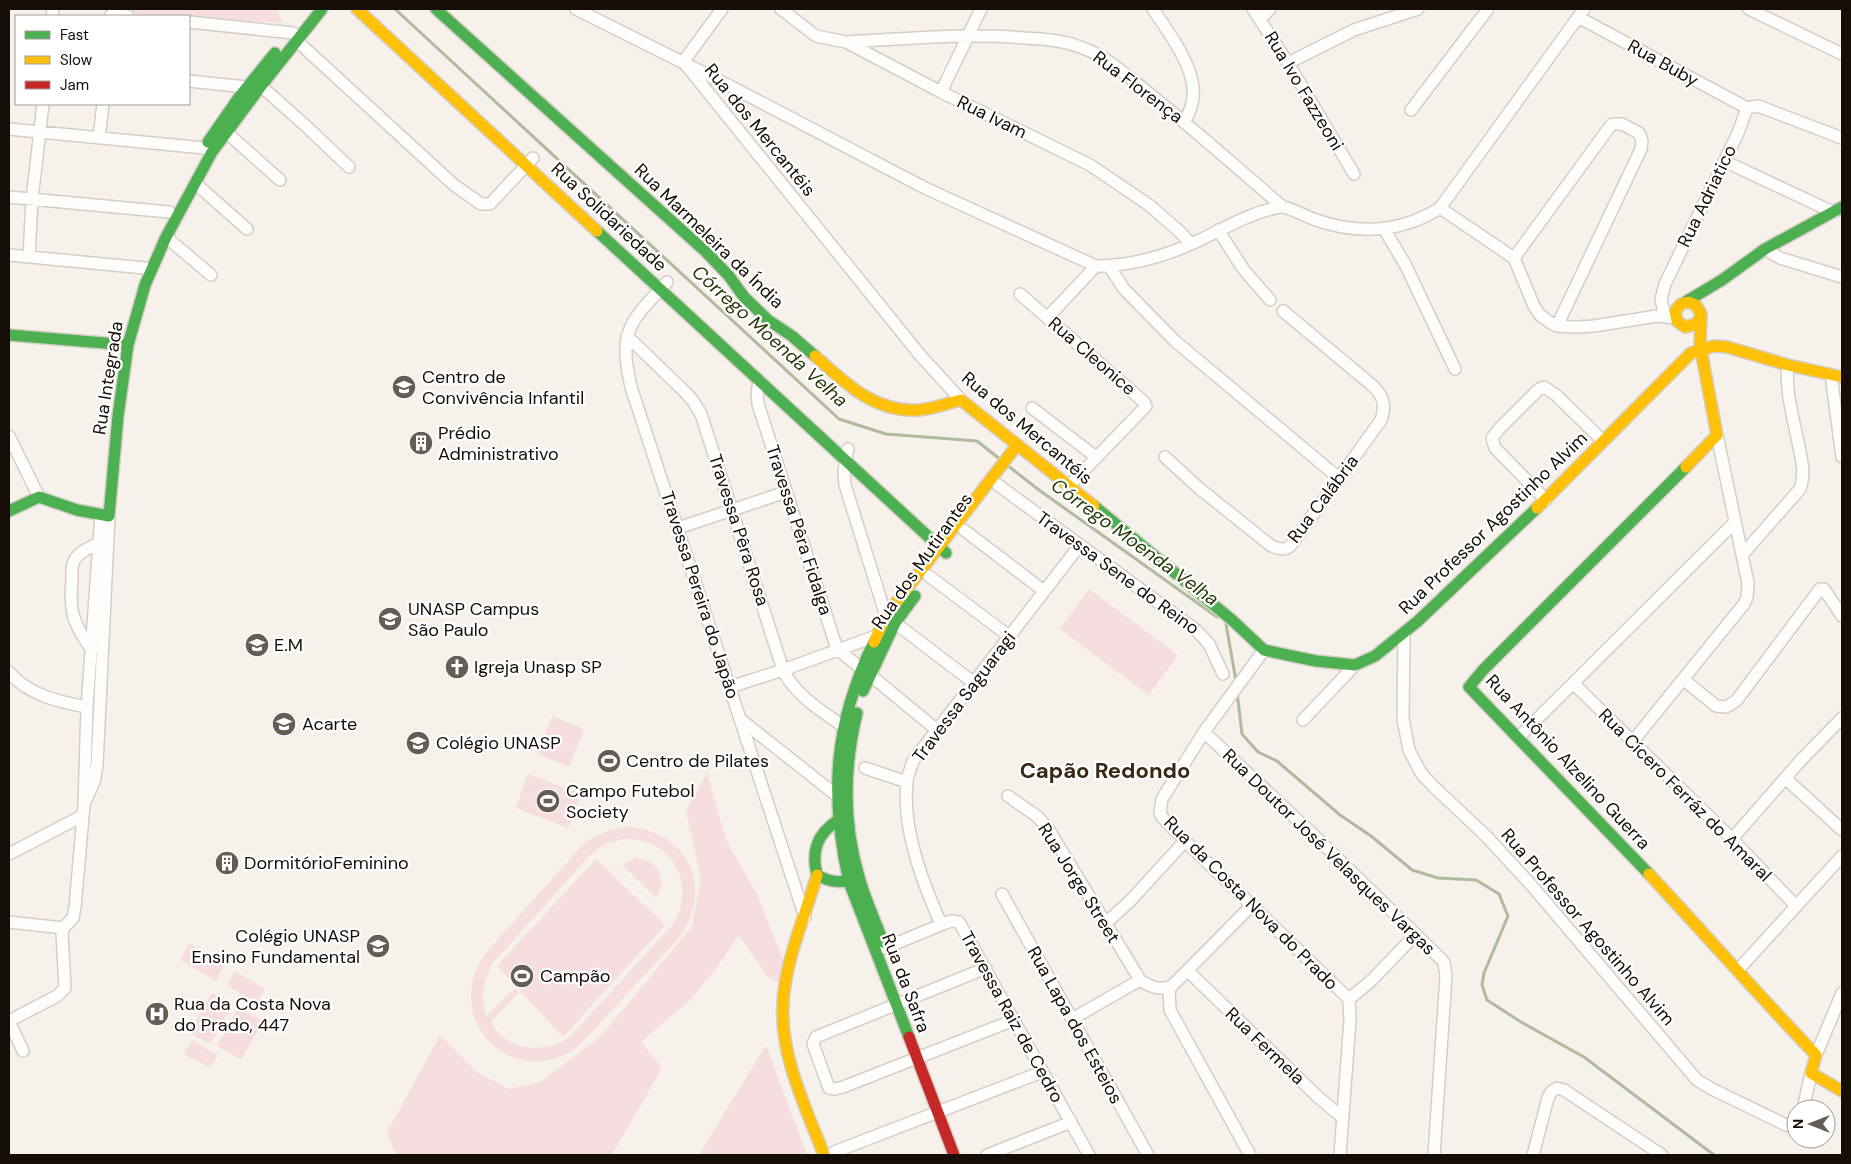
<svg xmlns="http://www.w3.org/2000/svg" width="1851" height="1164" font-family="'DM Sans',sans-serif">
<style>
.green{fill:#f6dddf;fill-rule:evenodd}
.lines{fill:none;stroke-linecap:round;stroke-linejoin:round}
.stream{stroke:#b0bb9d;stroke-width:3}
.street-casing{stroke:#d5cec7;stroke-width:14}
.fast-casing{stroke:#d5cec7;stroke-width:14}
.slow-casing{stroke:#d5cec7;stroke-width:14}
.jam-casing{stroke:#d5cec7;stroke-width:14}
.street{stroke:#fefdfc;stroke-width:11}
.fast{stroke:#4caf50;stroke-width:11}
.slow{stroke:#ffc107;stroke-width:11}
.jam{stroke:#c62828;stroke-width:11}
.labels{text-anchor:middle;dominant-baseline:central;stroke-width:4.5;stroke-linejoin:round;paint-order:stroke}
.street-label{font-size:18px;fill:#150d06;stroke:#fff}
.poi-label{font-size:18px;fill:#150d06;stroke:#fff;text-anchor:start}
.water-label{font-size:19px;font-style:italic;fill:#283a09;stroke:#fff}
.district-label{font-size:22px;font-weight:bold;fill:#3a2815;stroke:#fff}
</style>
<rect width="100%" height="100%" fill="#f7f1ec"/>
<path class="green" d="M 122,9 L 277,9 L 282,23 L 123,13 Z
M 1089,589 L 1178,655 L 1149,695 L 1060,629 Z
M 552,716 L 584,729 L 569,767 L 537,754 Z
M 707,773 L 726,840 L 757,894 L 783,960 L 780,983 L 767,976 L 739,935 L 717,968 L 690,1000 L 641,1042 L 662,1068 L 612,1155 L 396,1155 L 387,1133 L 440,1035 L 477,1072 L 509,1089 L 540,1082 L 600,1037 L 692,927 L 701,878 L 686,811 Z
M 528,774 L 581,794 L 568,828 L 516,808 Z
M 628,827 C 689,830 716,892 677,940 L 577,1048 C 508,1094 437,1013 489,949 L 581,847 C 595,835 609,829 628,827 ZM 623,839 C 671,838 697,881 674,923 L 569,1038 C 542,1054 507,1051 491,1022 L 519,992 L 515,988 L 487,1016 C 480,998 483,981 492,964 L 590,855 L 605,844 Z
M 636,858 C 658,859 668,880 656,898 L 622,865 Z
M 596,859 L 665,925 L 563,1037 L 497,966 Z
M 189,943 L 225,964 L 216,981 L 180,960 Z
M 235,971 L 265,989 L 257,1003 L 227,985 Z
M 212,993 L 233,1005 L 210,1044 L 189,1033 Z
M 238,1008 L 263,1021 L 241,1060 L 217,1046 Z
M 192,1040 L 218,1056 L 210,1068 L 184,1054 Z
M 766,1045 L 807,1155 L 699,1155 Z"/>
<g class="lines">
<path class="stream" d="M 395,9 L 839,419 L 886,434 L 977,441 L 1001,460
M 1007,465 L 1039,490 L 1217,617
M 1226,624 L 1236,681
M 1237,692 L 1242,734 L 1258,752 L 1277,761 L 1340,815 L 1371,836 L 1412,870 L 1438,878 L 1476,880 L 1499,894 L 1508,916 L 1484,973 L 1482,985 L 1487,1000 L 1521,1022 L 1584,1057 L 1714,1155"/>
<g class="street-casing">
<path id="street" d="M 576,9 L 726,84 L 925,188 L 1096,266 C 1127,266 1161,257 1189,245 C 1219,232 1247,213 1280,207 C 1288,206 1307,217 1316,220 C 1359,235 1402,232 1440,208 L 1584,9
M 781,9 L 816,36 L 846,42 L 941,92 L 1090,165 L 1149,205 L 1180,232 L 1191,244
M 1153,9 C 1168,32 1196,68 1193,96 C 1193,106 1188,114 1185,122
M 1253,9 L 1288,63 L 1354,174
M 1749,9 L 1842,54
M 111,15 L 128,16
M 52,16 L 53,9
M 1578,17 L 1747,108
M 1260,19 L 1270,9
M 189,22 L 293,33
M 297,41 L 454,185 L 481,204 L 490,204 L 533,158
M 846,42 C 905,39 965,33 1024,38 C 1043,39 1062,40 1080,47 C 1105,55 1126,75 1146,91 C 1193,128 1237,168 1283,207
M 683,62 L 722,9
M 1288,63 L 1354,30 L 1418,9
M 686,65 L 920,355 L 961,400
M 189,81 L 246,87
M 261,86 L 307,127 L 349,167
M 941,92 L 981,9
M 1747,108 L 1758,106 L 1842,138
M 1411,110 L 1488,9
M 9,129 L 204,148 L 212,152
M 226,132 L 280,180
M 99,138 L 103,104
M 1724,161 L 1833,212
M 195,183 L 247,229
M 9,197 L 169,212
M 1440,208 L 1514,258 L 1534,306 L 1540,315 L 1551,323 L 1557,326 L 1576,327 L 1594,326 L 1657,316 L 1675,318
M 1384,229 L 1405,264 L 1455,369
M 1218,230 L 1244,270 L 1270,300
M 166,237 L 211,275
M 1765,249 L 1780,258 L 1842,277
M 9,255 L 145,268
M 29,257 L 32,199 L 43,104
M 1514,258 L 1611,125 L 1613,124 L 1622,124 L 1639,133 L 1642,141 L 1641,149 L 1557,326
M 1109,266 L 1124,289 L 1175,341 L 1340,479
M 667,282 C 630,322 618,330 631,387 L 805,917
M 1020,294 L 1144,402 L 1146,406 L 1069,486
M 1665,316 L 1661,299 L 1665,284 L 1738,133 L 1747,108
M 1047,318 L 1096,266
M 627,336 L 685,392 L 693,401 L 701,414 L 783,670 C 795,695 821,711 843,726
M 1831,375 L 1842,457
M 759,381 L 757,393 L 758,404 L 837,649 L 861,668
M 1032,408 L 1096,457
M 9,436 L 39,497
M 848,449 L 844,470 L 845,485 L 886,616 L 974,683
M 1165,457 L 1200,489 L 1270,545 C 1277,549 1286,551 1291,545 L 1381,420 C 1386,405 1384,397 1373,386 L 1283,311
M 998,485 L 1196,630 L 1209,644 L 1223,674
M 1546,500 L 1495,448 L 1492,438 L 1499,429 L 1539,389 L 1544,387 L 1556,395 L 1603,441
M 678,528 L 786,492
M 964,530 L 1044,591
M 1742,555 L 1800,489 C 1806,473 1801,458 1798,442 C 1793,417 1785,390 1788,365
M 929,576 L 1009,636
M 1404,633 L 1403,719 L 1409,750 L 1421,773 L 1433,786 L 1486,836 L 1532,886 L 1697,1080 L 1712,1089 L 1786,1125 L 1790,1126 L 1796,1124
M 92,650 C 73,624 69,611 72,580 C 72,574 71,566 74,561 C 78,552 91,547 99,543
M 1264,650 L 1204,732 L 1162,799 L 1160,813 L 1162,817 L 1185,841 L 1349,999 L 1350,1020 L 1340,1155
M 9,672 C 28,695 59,702 87,707
M 869,674 L 938,731
M 1683,679 L 1716,706 L 1726,707 L 1736,701 L 1820,589 L 1824,589 L 1842,616
M 1574,684 L 1732,839 L 1796,906
M 730,687 L 783,670 L 876,636
M 740,719 L 836,795
M 1303,720 L 1355,665
M 1204,732 L 1321,842 L 1441,959 L 1444,963 L 1446,976 L 1434,1155
M 1519,737 L 1735,522
M 1633,741 L 1744,604 L 1747,597 L 1748,583 L 1717,435
M 865,768 L 907,782
M 1785,778 L 1842,830
M 1008,796 L 1038,817 L 1049,830 L 1140,980
M 85,802 L 94,782 L 97,765 L 109,516
M 1732,839 L 1802,759 L 1842,718
M 9,854 L 82,816
M 1002,894 L 1148,1155
M 9,922 L 63,928
M 1106,923 L 1131,900 L 1185,841
M 941,924 C 923,883 902,830 907,783 C 907,776 911,768 913,761 L 1080,545
M 885,948 L 943,924 L 951,921 L 959,922 L 1089,1155
M 986,968 L 816,1037 L 813,1044 L 829,1088 L 835,1089 L 843,1087 L 1014,1020
M 1738,970 L 1842,856
M 1188,971 L 1318,1097 L 1343,1118
M 1169,987 L 1170,1010 L 1250,1155
M 1349,999 L 1371,981 L 1416,934
M 1072,1019 L 1140,980 C 1150,987 1160,991 1172,986 L 1252,905
M 9,1021 L 57,996 L 65,988 L 62,933 L 63,928 L 73,918 L 75,907 L 84,805 L 87,707 L 101,515
M 9,1021 L 23,1051
M 1816,1055 L 1842,993
M 1803,1109 L 1811,1073
M 834,1152 L 1042,1072
M 987,1155 L 1071,1122
M 1533,1155 L 1548,1098 L 1551,1092 L 1557,1088 L 1564,1090 L 1662,1155"/>
</g>
<g class="fast-casing">
<path id="fast" d="M 436,9 L 705,251 L 729,276 L 744,297 L 768,320 L 792,336 L 815,356
M 208,142 L 240,96 L 275,53
M 597,231 L 946,553
M 1687,301 L 1722,280 L 1765,249 L 1842,207
M 9,335 L 128,345
M 1094,506 L 1232,620 L 1264,650 L 1316,661 L 1355,665 L 1375,656 L 1418,621 L 1537,508
M 9,511 L 39,497 L 77,510 L 109,516 L 118,416 L 128,345 L 145,285 L 166,237 L 212,152 L 261,86 L 322,9
M 874,642 C 834,724 829,794 849,882 L 909,1037
M 863,691 L 895,623 L 915,596
M 857,713 C 844,767 843,823 859,877 C 865,899 875,920 883,942
M 838,820 C 817,834 811,851 817,875 C 831,883 843,884 857,877
M 1649,874 L 1469,687 L 1483,670 L 1686,467"/>
</g>
<g class="slow-casing">
<path id="slow" d="M 357,9 L 597,231
M 815,356 C 845,383 875,413 919,410 C 933,409 948,403 961,400 L 1094,506
M 1686,467 L 1717,435 L 1700,345 L 1701,314 L 1696,305 L 1689,302 L 1681,304 L 1675,311 L 1677,321 L 1685,327 L 1696,324 L 1700,318
M 1537,508 L 1691,353 L 1714,346 L 1727,347 L 1788,365 L 1842,377
M 874,642 L 886,616 L 1017,445
M 1649,874 C 1705,934 1759,996 1816,1055 L 1811,1073 L 1842,1091
M 817,875 C 805,917 785,960 783,1004 C 780,1056 806,1108 824,1155"/>
</g>
<g class="jam-casing">
<path id="jam" d="M 909,1037 L 954,1155"/>
</g>
<use href="#street" class="street"/>
<use href="#fast" class="fast"/>
<use href="#slow" class="slow"/>
<use href="#jam" class="jam"/>
</g>
<defs>
<g id="school-disc" transform="scale(1.25)"><circle r="9.5" fill="#645d56" stroke="#fff"/><path d="M0-5L7-2L0 1L-7-2ZM-4 1L0 2.5L4 1V4Q0 6-4 4Z" fill="#fff"/></g>
<g id="building-disc" transform="scale(1.25)"><circle r="9.5" fill="#645d56" stroke="#fff"/><path d="M-4-6H4V6H1V3H-1V6H-4ZM-2.5-4.3h1.7v1.8h-1.7ZM.8-4.3h1.7v1.8H.8ZM-2.5-1h1.7V.8h-1.7ZM.8-1h1.7V.8H.8Z" fill="#fff"/></g>
<g id="university-disc" transform="scale(1.25)"><circle r="9.5" fill="#645d56" stroke="#fff"/><path d="M0-5L7-2L0 1L-7-2ZM-4 1L0 2.5L4 1V4Q0 6-4 4Z" fill="#fff"/></g>
<g id="church-disc" transform="scale(1.25)"><circle r="9.5" fill="#645d56" stroke="#fff"/><path d="M-1.2-6h2.4v3.5h3.3v2.4h-3.3V6h-2.4V-.1h-3.3v-2.4h3.3Z" fill="#fff"/></g>
<g id="stadium-disc" transform="scale(1.25)"><circle r="9.5" fill="#645d56" stroke="#fff"/><path d="M0-5a6.5 5 0 1 0 0 10a6.5 5 0 1 0 0-10ZM-3.5-1.8h7v3.6h-7Z" fill="#fff"/></g>
<g id="hospital-disc" transform="scale(1.25)"><circle r="9.5" fill="#645d56" stroke="#fff"/><path d="M-5-5h3v3.5h4V-5h3V5h-3V1.5h-4V5h-3Z" fill="#fff"/></g>
</defs>
<g fill-rule="evenodd">
<use href="#school-disc" x="404" y="387"/>
<use href="#building-disc" x="421" y="443"/>
<use href="#university-disc" x="390" y="619"/>
<use href="#school-disc" x="257" y="645"/>
<use href="#church-disc" x="457" y="667"/>
<use href="#school-disc" x="284" y="724"/>
<use href="#school-disc" x="418" y="743"/>
<use href="#stadium-disc" x="609" y="761"/>
<use href="#stadium-disc" x="548" y="801"/>
<use href="#building-disc" x="227" y="863"/>
<use href="#school-disc" x="378" y="946"/>
<use href="#stadium-disc" x="522" y="976"/>
<use href="#hospital-disc" x="157" y="1014"/>
</g>
<g class="labels">
<g class="street-label">
<text transform="translate(1663 63) rotate(29)">Rua Buby</text>
<text transform="translate(1138 87) rotate(37)">Rua Florença</text>
<text transform="translate(1304 91) rotate(59)">Rua Ivo Fazzeoni</text>
<text transform="translate(992 117) rotate(26)">Rua Ivam</text>
<text transform="translate(760 130) rotate(51)">Rua dos Mercantéis</text>
<text transform="translate(1707 196) rotate(-64)">Rua Adriatico</text>
<text transform="translate(609 217) rotate(43)">Rua Solidariedade</text>
<text transform="translate(709 236) rotate(44)">Rua Marmeleira da Índia</text>
<text transform="translate(1092 356) rotate(41)">Rua Cleonice</text>
<text transform="translate(108 378) rotate(-81)">Rua Integrada</text>
<text transform="translate(1027 428) rotate(40)">Rua dos Mercantéis</text>
<text transform="translate(1323 499) rotate(-53)">Rua Calábria</text>
<text transform="translate(1493 523) rotate(-44)">Rua Professor Agostinho Alvim</text>
<text transform="translate(739 530) rotate(72)">Travessa Pêra Rosa</text>
<text transform="translate(799 530) rotate(72)">Travessa Pêra Fidalga</text>
<text transform="translate(922 561) rotate(-55)">Rua dos Mutirantes</text>
<text transform="translate(1118 573) rotate(36)">Travessa Sene do Reino</text>
<text transform="translate(700 595) rotate(72)">Travessa Pereira do Japão</text>
<text transform="translate(964 697) rotate(-53)">Travessa Saguaragi</text>
<text transform="translate(1568 762) rotate(47)">Rua Antônio Alzelino Guerra</text>
<text transform="translate(1685 795) rotate(45)">Rua Cícero Ferráz do Amaral</text>
<text transform="translate(1329 852) rotate(44)">Rua Doutor José Velasques Vargas</text>
<text transform="translate(1079 883) rotate(58)">Rua Jorge Street</text>
<text transform="translate(1251 903) rotate(45)">Rua da Costa Nova do Prado</text>
<text transform="translate(1588 927) rotate(49)">Rua Professor Agostinho Alvim</text>
<text transform="translate(906 983) rotate(69)">Rua da Safra</text>
<text transform="translate(1012 1017) rotate(61)">Travessa Raiz de Cedro</text>
<text transform="translate(1075 1025) rotate(61)">Rua Lapa dos Esteios</text>
<text transform="translate(1265 1046) rotate(44)">Rua Fermela</text>
</g>
<g class="poi-label">
<text x="422" y="377">Centro de<tspan x="422" dy="21">Convivência Infantil</tspan></text>
<text x="438" y="433">Prédio<tspan x="438" dy="21">Administrativo</tspan></text>
<text x="408" y="609">UNASP Campus<tspan x="408" dy="21">São Paulo</tspan></text>
<text x="274" y="645">E.M</text>
<text x="474" y="667">Igreja Unasp SP</text>
<text x="302" y="724">Acarte</text>
<text x="436" y="743">Colégio UNASP</text>
<text x="626" y="761">Centro de Pilates</text>
<text x="566" y="791">Campo Futebol<tspan x="566" dy="21">Society</tspan></text>
<text x="244" y="863">DormitórioFeminino</text>
<text x="360" y="936" text-anchor="end">Colégio UNASP<tspan x="360" dy="21">Ensino Fundamental</tspan></text>
<text x="540" y="976">Campão</text>
<text x="174" y="1004">Rua da Costa Nova<tspan x="174" dy="21">do Prado, 447</tspan></text>
</g>
<g class="water-label">
<text transform="translate(770 336) rotate(42)">Córrego Moenda Velha</text>
<text transform="translate(1135 542) rotate(36)">Córrego Moenda Velha</text>
</g>
<g class="district-label">
<text x="1105" y="770">Capão Redondo</text>
</g>
</g>
<rect width="1851" height="1164" fill="none" stroke="#150d06" stroke-width="20"/>
<rect x="15" y="15" width="175" height="90" fill="#ffffff" stroke="#a19e9b"/>
<rect x="25" y="31" width="25" height="8" fill="#4caf50" stroke="#a19e9b"/>
<text x="60" y="40" font-size="15" fill="#150d06">Fast</text>
<rect x="25" y="56" width="25" height="8" fill="#ffc107" stroke="#a19e9b"/>
<text x="60" y="65" font-size="15" fill="#150d06">Slow</text>
<rect x="25" y="81" width="25" height="8" fill="#c62828" stroke="#a19e9b"/>
<text x="60" y="90" font-size="15" fill="#150d06">Jam</text>
<g transform="translate(1811 1124) rotate(270)"><circle r="24" fill="#ffffff" stroke="#a19e9b"/>
<path d="M0-4L9 19L0 12L-9 19Z" fill="#645d56"/>
<text y="-8" font-size="14" font-weight="bold" text-anchor="middle" fill="#150d06">N</text>
</g>
</svg>
